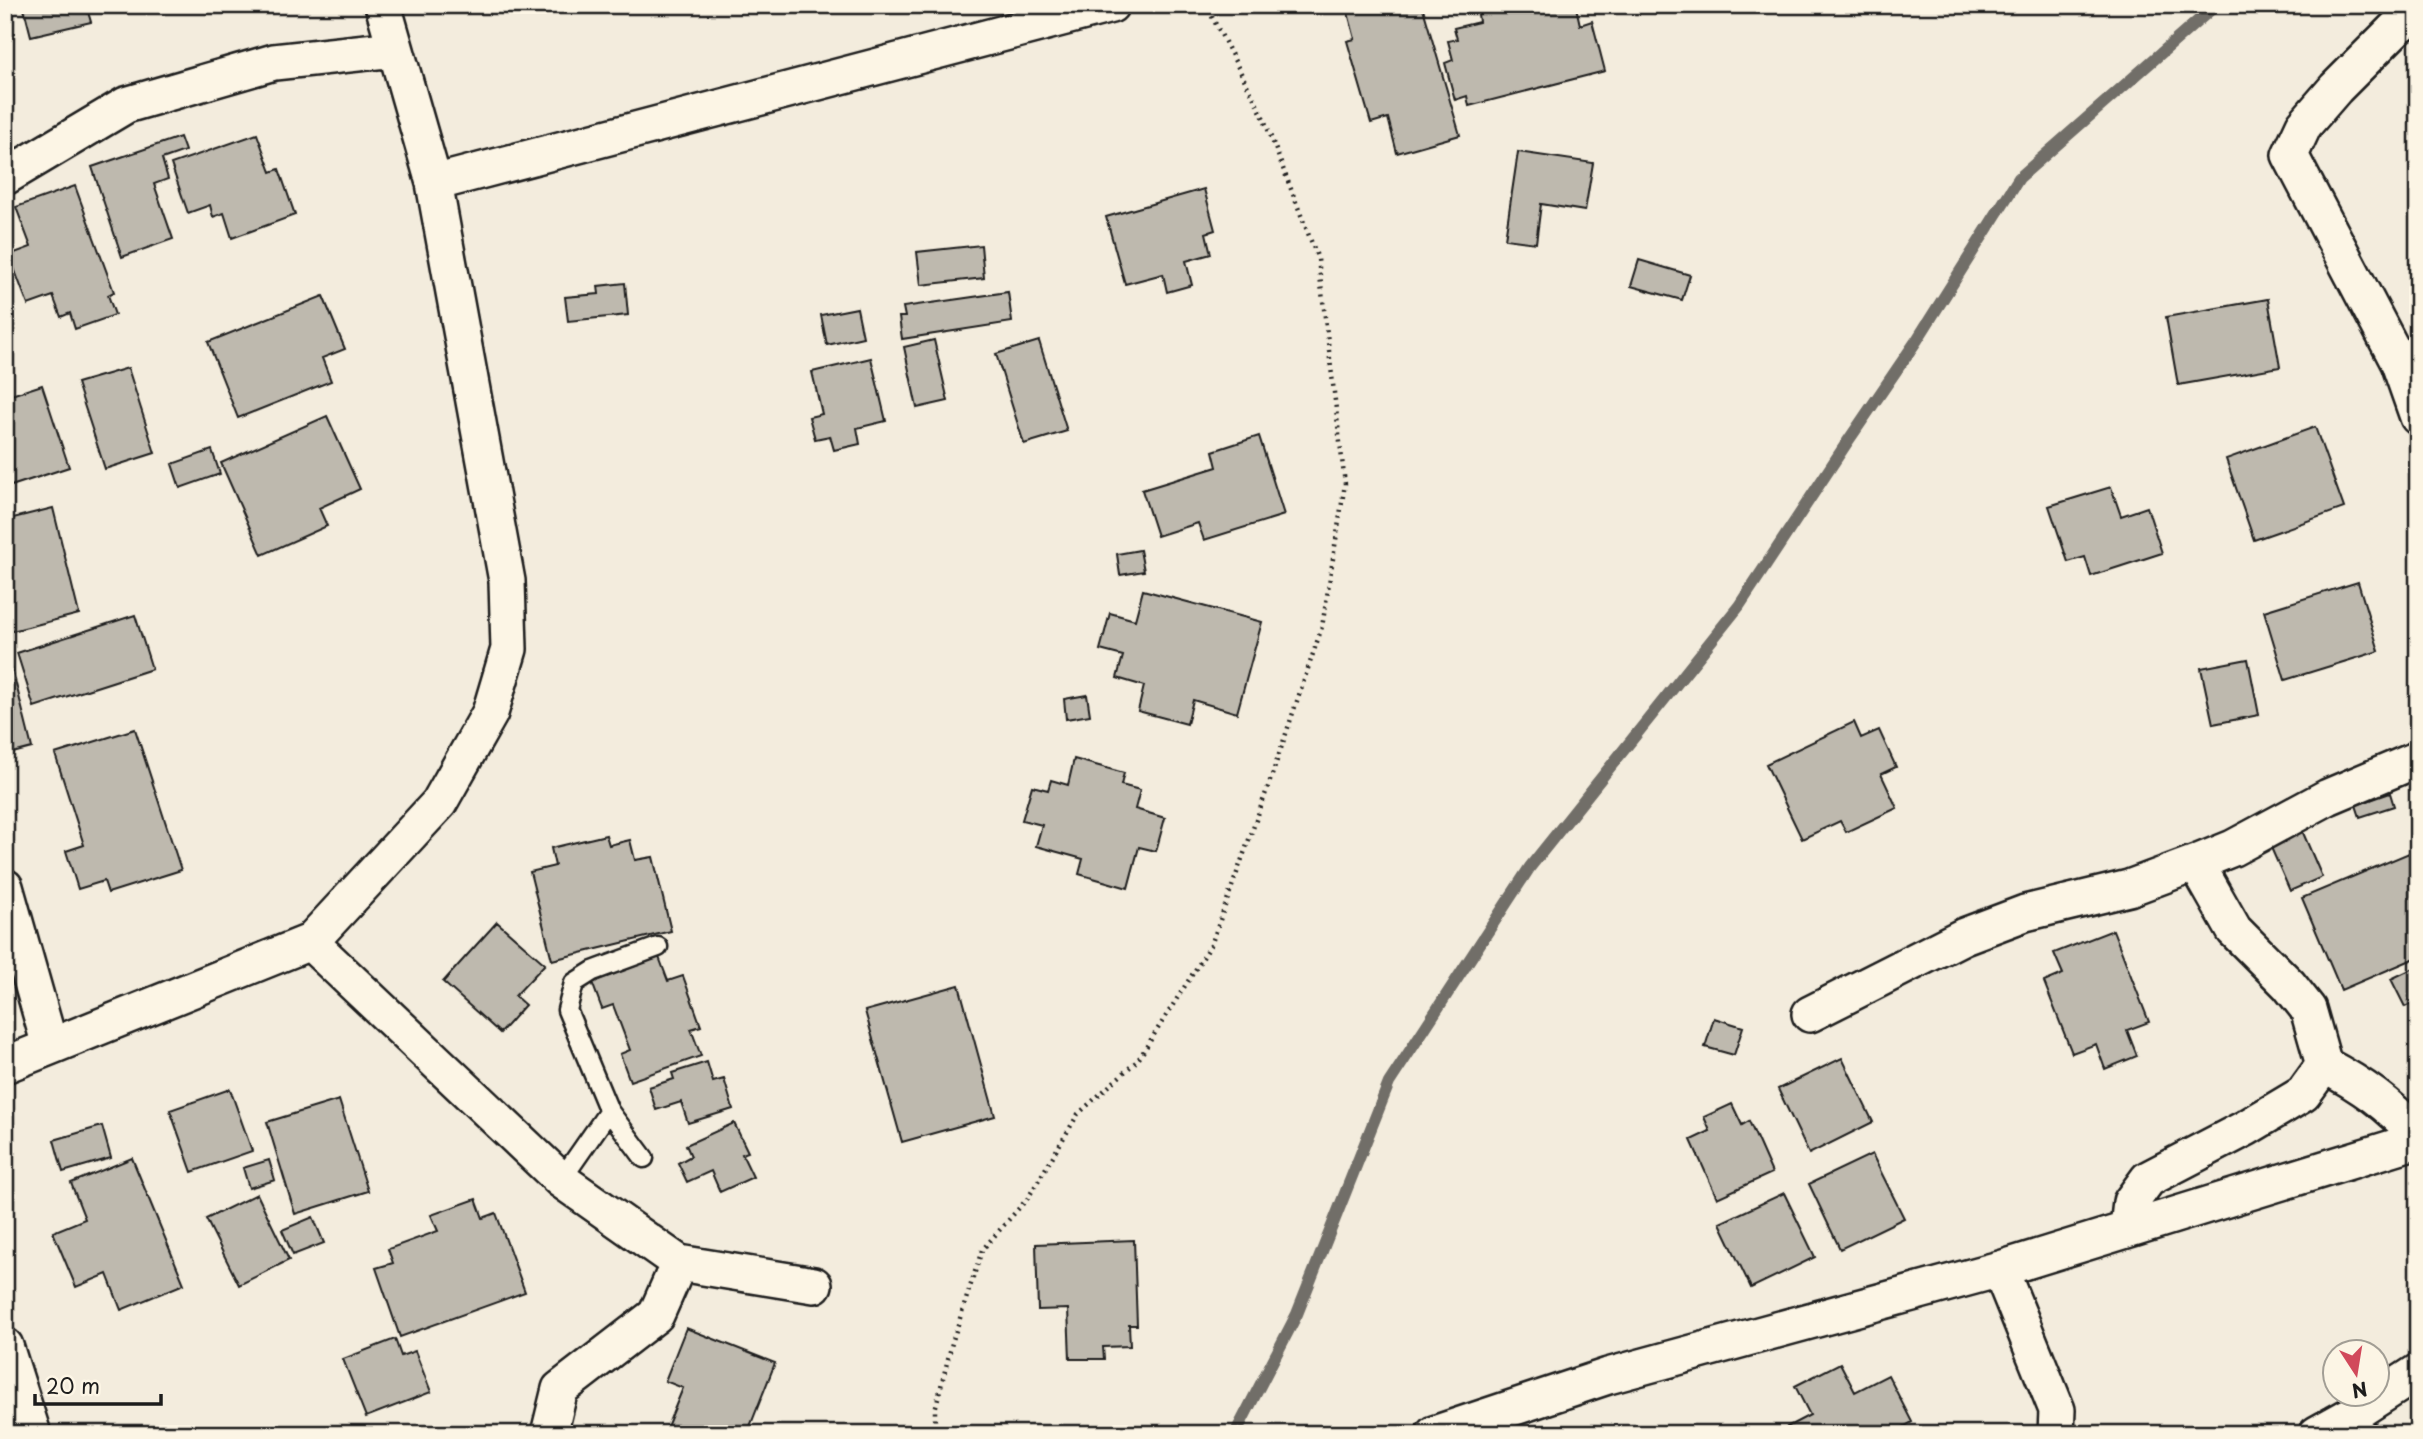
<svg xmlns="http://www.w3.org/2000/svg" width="2423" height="1439" font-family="'Playpen Sans',sans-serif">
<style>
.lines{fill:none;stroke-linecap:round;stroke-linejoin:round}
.stream{stroke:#716e68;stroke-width:12}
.building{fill:#beb9ae;stroke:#1c1c1c;stroke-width:2}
.service-casing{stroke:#1c1c1c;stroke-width:23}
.minor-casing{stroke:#1c1c1c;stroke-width:40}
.path{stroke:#1c1c1c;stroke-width:4.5;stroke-dasharray:2 5;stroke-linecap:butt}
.service{stroke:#fcf5e5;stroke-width:18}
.minor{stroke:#fcf5e5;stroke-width:35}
</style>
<rect width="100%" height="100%" fill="#f3ecdd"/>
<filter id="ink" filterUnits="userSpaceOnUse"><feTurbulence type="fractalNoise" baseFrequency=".0143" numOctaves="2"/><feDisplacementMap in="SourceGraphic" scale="14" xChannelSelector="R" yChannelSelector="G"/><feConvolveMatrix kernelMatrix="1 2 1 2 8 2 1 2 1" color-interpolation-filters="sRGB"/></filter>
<g filter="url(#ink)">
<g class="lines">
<path class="stream" d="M 1235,1434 L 1297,1314 L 1389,1083 L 1530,867 L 1739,606 L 1846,444 L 1917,340 L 2019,178 L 2216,5"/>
</g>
<path class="building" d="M 23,5 L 95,5 L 97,10 L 88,12 L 91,22 L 31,36 Z
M 1346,5 L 1422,5 L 1460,135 L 1397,153 L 1388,118 L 1371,123 L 1347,41 L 1355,39 Z
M 1512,5 L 1536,5 L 1536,7 L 1566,5 L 1568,9 L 1576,7 L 1580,25 L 1592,21 L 1605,71 L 1469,106 L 1467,96 L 1455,100 L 1445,63 L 1453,60 L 1448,41 L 1457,39 L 1454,28 L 1479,22 L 1478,14 Z
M 257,134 L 271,172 L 279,169 L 295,215 L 232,238 L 224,213 L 213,217 L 210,205 L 188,213 L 171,164 Z
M 180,137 L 185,151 L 162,159 L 168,179 L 154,184 L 173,239 L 122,257 L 92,167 Z
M 1518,152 L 1593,163 L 1585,211 L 1541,204 L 1536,243 L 1505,239 Z
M 75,186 L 114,292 L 108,295 L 115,315 L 75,329 L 70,313 L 61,317 L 53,296 L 28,305 L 9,255 L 31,247 L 16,207 Z
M 1204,189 L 1215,230 L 1206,233 L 1211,254 L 1186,261 L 1192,285 L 1167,292 L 1163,274 L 1125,284 L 1106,217 Z
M 981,245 L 984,278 L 921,285 L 917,252 Z
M 1639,260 L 1690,275 L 1682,300 L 1631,286 Z
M 625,283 L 628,315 L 568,321 L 565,297 L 599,294 L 598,286 Z
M 1008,292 L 1012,322 L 902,339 L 899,317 L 905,317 L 903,307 Z
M 323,296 L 345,349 L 322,358 L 331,381 L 238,418 L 208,342 Z
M 2268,299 L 2280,367 L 2178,385 L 2166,317 Z
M 857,308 L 863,337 L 827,345 L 821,315 Z
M 934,340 L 948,401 L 917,408 L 904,347 Z
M 1039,341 L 1067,431 L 1024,444 L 996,354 Z
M 871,358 L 886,421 L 857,428 L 860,444 L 834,450 L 830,436 L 815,439 L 809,417 L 822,414 L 812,372 Z
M 128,368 L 155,453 L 105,469 L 77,383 Z
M 42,385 L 69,467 L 5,488 L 5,397 Z
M 327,416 L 360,489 L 319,508 L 327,526 L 262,555 L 221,463 Z
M 2315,427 L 2344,508 L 2254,540 L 2226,459 Z
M 1259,436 L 1284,515 L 1204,540 L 1198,523 L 1157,536 L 1142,490 L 1217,467 L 1213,451 Z
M 212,450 L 220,474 L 180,488 L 172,464 Z
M 2111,487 L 2121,516 L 2147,507 L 2162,553 L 2091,576 L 2085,557 L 2068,562 L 2049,506 Z
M 53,508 L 79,614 L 12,631 L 5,604 L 5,520 Z
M 1140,550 L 1144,571 L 1120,575 L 1117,554 Z
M 2358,582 L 2379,651 L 2285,680 L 2264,611 Z
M 1143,590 L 1262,622 L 1237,713 L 1193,700 L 1187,724 L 1138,711 L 1144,686 L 1117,678 L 1123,656 L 1100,650 L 1110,613 L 1135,620 Z
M 135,615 L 152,669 L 34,707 L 17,653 Z
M 2248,659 L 2259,715 L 2213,724 L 2201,668 Z
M 11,664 L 32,748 L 5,755 L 5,666 Z
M 1087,695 L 1090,715 L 1066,719 L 1064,699 Z
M 1854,722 L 1861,738 L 1879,730 L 1896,767 L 1881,774 L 1897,808 L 1846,832 L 1840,821 L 1802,839 L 1766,764 Z
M 135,729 L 181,870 L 108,893 L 104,881 L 78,889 L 66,851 L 84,845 L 55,754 Z
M 1074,759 L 1124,773 L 1121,785 L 1140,790 L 1135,809 L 1165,818 L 1156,851 L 1139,847 L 1128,888 L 1079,874 L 1083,859 L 1036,846 L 1042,825 L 1022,820 L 1032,786 L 1048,790 L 1051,780 L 1068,785 Z
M 2390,793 L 2394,806 L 2360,817 L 2356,805 Z
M 2301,828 L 2322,877 L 2290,891 L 2269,843 Z
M 606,835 L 609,845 L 630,840 L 635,860 L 653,857 L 671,931 L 552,960 L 530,872 L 555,866 L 551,848 Z
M 2409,853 L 2418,874 L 2418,957 L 2341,990 L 2302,898 Z
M 497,922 L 545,964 L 515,996 L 525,1005 L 500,1033 L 443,982 Z
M 2113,930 L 2149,1022 L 2127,1030 L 2137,1056 L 2105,1069 L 2096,1044 L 2072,1053 L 2044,982 L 2063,974 L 2054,953 Z
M 659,957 L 668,981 L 683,976 L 701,1026 L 691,1029 L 701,1056 L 630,1081 L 620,1054 L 630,1050 L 613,1005 L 602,1009 L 592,982 Z
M 2418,966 L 2418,1001 L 2405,1007 L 2391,979 Z
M 959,985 L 995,1116 L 902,1142 L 865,1011 Z
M 1714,1018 L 1743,1027 L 1734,1055 L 1705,1047 Z
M 1842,1058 L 1873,1122 L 1809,1154 L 1778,1089 Z
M 707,1062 L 713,1082 L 724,1079 L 733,1109 L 688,1123 L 681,1102 L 656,1110 L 649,1087 L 674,1079 L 672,1073 Z
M 230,1089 L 252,1151 L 192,1172 L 170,1110 Z
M 339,1100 L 368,1191 L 295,1214 L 267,1122 Z
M 1732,1104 L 1742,1125 L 1749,1121 L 1772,1173 L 1717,1198 L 1691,1140 L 1710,1131 L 1704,1117 Z
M 734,1123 L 748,1152 L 742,1154 L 753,1177 L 720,1192 L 711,1171 L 687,1182 L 678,1163 L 691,1156 L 686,1145 Z
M 102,1126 L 111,1158 L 63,1172 L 54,1140 Z
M 1872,1154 L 1904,1218 L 1840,1249 L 1809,1184 Z
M 132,1158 L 184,1284 L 121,1310 L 107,1274 L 76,1287 L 53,1232 L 85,1219 L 71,1183 Z
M 269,1160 L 275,1180 L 249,1188 L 243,1168 Z
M 1784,1193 L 1815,1257 L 1751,1288 L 1720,1223 Z
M 257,1194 L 289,1260 L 239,1285 L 206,1219 Z
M 476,1199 L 483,1218 L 496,1213 L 525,1292 L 400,1337 L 376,1268 L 393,1263 L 388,1249 L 438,1231 L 431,1215 Z
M 313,1217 L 324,1243 L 293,1255 L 282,1230 Z
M 1134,1240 L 1137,1325 L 1129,1325 L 1130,1346 L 1103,1347 L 1104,1359 L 1070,1359 L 1068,1309 L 1038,1310 L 1036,1244 Z
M 686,1328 L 775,1363 L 747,1434 L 664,1434 L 683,1388 L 665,1381 Z
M 395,1339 L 401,1356 L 415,1351 L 431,1392 L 366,1417 L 343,1359 Z
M 1840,1363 L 1855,1392 L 1888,1375 L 1912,1422 L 1891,1434 L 1791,1434 L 1787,1427 L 1810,1415 L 1795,1386 Z"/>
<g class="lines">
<g class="service-casing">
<path id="service" d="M 644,1158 L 609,1111 L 567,1010 L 574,983 L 593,971 L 658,947
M 561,1180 L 609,1111"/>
</g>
<g class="minor-casing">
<path id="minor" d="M 2418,12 L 2398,26 L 2336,88 L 2304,125 L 2290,155 L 2399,363 L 2418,417
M 5,177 L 126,105 L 274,62 L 395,49
M 434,183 L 1111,5
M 2196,863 L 2234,930 L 2289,985 L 2308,1009 L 2324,1065 C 2362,1085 2389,1104 2418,1136
M 5,887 L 50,1046
M 310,942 L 561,1180 L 679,1263 L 814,1285
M 1810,1014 L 1964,936 L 2025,913 L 2129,888 L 2196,863 L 2233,848 L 2328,797 L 2418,759
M 5,1065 L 310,942 L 439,803 L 490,713 L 509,649 L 507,581 L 434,183 L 383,5
M 2128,1228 L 2131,1202 L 2148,1179 L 2246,1128 L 2303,1094 L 2324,1065
M 2000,1269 L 2057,1410 L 2056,1434
M 5,1346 L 33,1434
M 549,1434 L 560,1389 L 656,1315 L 679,1263
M 1434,1434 L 1608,1376 L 2000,1269 L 2418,1140
M 2317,1434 L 2353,1414 L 2418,1372"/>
</g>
<path class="path" d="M 937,1434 L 935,1430 L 935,1410 L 952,1343 L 982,1250 L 1028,1198 L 1078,1114 L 1138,1060 L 1211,945 L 1269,784 L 1322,627 L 1345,484 L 1318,259 L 1262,114 L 1206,5"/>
<use href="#service" class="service"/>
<use href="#minor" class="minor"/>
</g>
</g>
<rect width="2423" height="1439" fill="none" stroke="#fcf5e5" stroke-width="28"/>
<rect x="14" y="14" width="2395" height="1411" fill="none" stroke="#1c1c1c" stroke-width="2.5" filter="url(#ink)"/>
<g transform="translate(2356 1373) rotate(168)"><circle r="33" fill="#fcf5e5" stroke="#a29e95" stroke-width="2"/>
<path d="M0-5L12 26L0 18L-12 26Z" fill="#d1495b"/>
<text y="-10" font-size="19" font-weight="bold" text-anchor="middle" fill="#1c1c1c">N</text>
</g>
<path d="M35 1394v10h126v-10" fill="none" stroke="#1c1c1c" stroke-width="3.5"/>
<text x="46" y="1394" font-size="21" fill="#1c1c1c" stroke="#fcf5e5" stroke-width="5" paint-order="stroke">20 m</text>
</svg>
